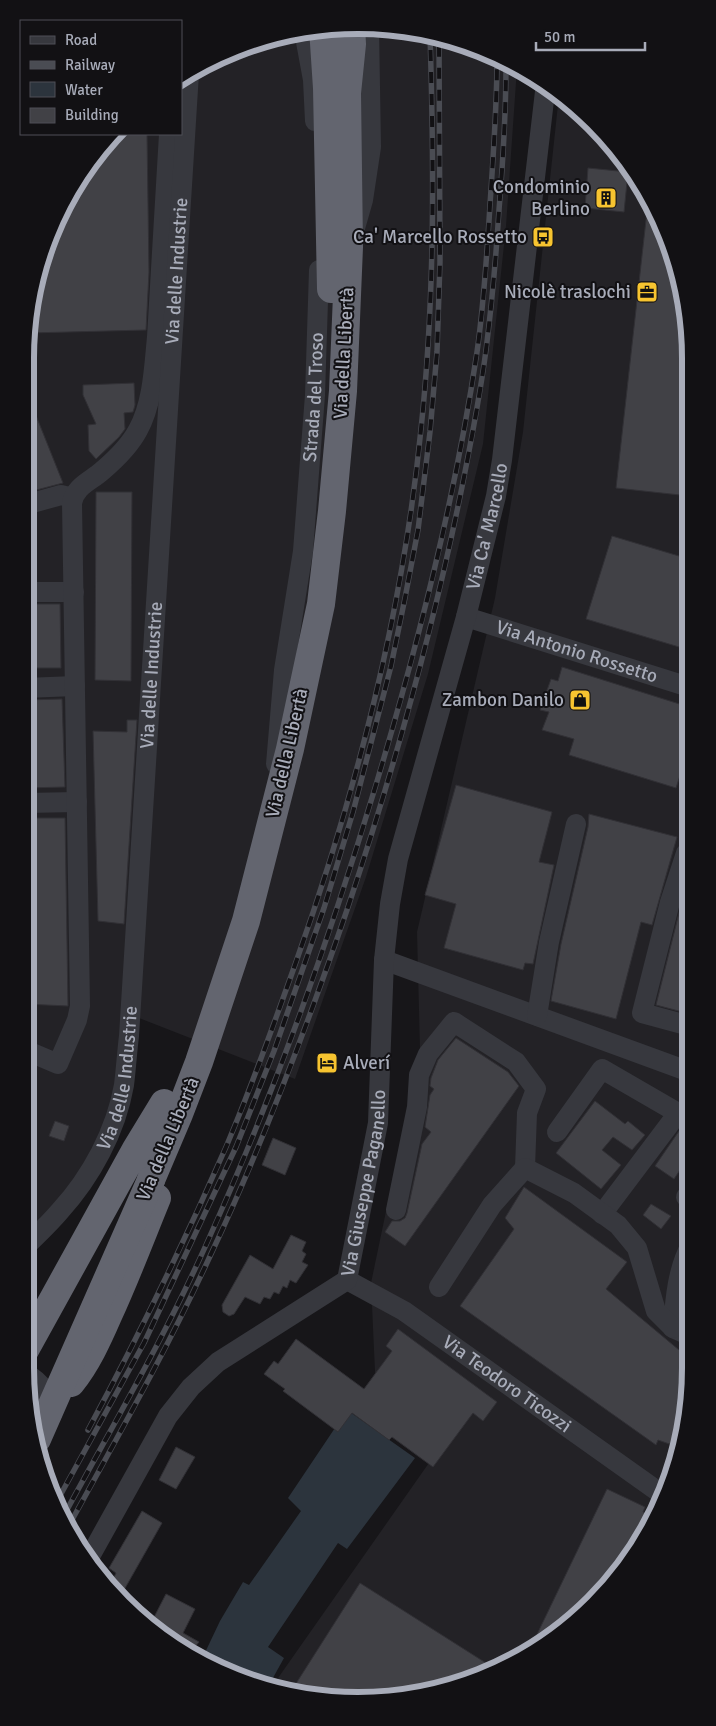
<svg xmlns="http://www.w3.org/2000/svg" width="716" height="1726" font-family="Signika,sans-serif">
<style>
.built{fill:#232226}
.water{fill:#2c343d}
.building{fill:#414146;stroke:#313035}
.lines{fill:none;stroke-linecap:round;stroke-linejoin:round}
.minor{stroke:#37383e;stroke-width:20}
.highway{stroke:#63656f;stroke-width:28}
.rail-casing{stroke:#4a4c53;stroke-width:5.5}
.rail{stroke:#121114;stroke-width:4;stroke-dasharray:11;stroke-linecap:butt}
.highway-bridge{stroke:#63656f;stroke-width:28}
.labels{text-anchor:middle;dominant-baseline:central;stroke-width:4;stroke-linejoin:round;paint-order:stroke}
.poi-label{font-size:19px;fill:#a8acb9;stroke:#121114;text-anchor:end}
.street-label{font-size:19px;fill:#a8acb9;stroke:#121114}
.rim{fill:none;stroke:#a8acb9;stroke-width:6}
</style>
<rect width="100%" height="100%" fill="#171619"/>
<path class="built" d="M 336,26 L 401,28 L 465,43 L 517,68 L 506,226 L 483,444 L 428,674 L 366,877 L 295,1079 L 139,1018 L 197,68 L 210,59 L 272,36 Z
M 559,95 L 609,139 L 666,230 L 688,314 L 691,1368 L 673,1475 L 622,1571 L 543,1645 L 486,1676 L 423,1695 L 314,1698 L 271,1688 L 431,1460 L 377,1416 L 371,1283 L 420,1049 L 417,932 L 495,598 L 523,432 Z
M 113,134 L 178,134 L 122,1056 L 108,1118 L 82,1174 L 25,1235 L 25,358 L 43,251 L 69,192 L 107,139 Z"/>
<path class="water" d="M 347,1410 L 415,1458 L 347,1549 L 338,1543 L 268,1647 L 284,1658 L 269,1685 L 251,1673 L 247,1681 L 201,1661 L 220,1621 L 243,1582 L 249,1585 L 301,1511 L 288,1498 Z"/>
<path class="building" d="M 113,134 L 147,134 L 149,272 L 146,330 L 29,333 L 43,251 L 69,192 L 107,139 Z
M 588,168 L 628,172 L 624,212 L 585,208 Z
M 648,202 L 666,230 L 688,314 L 689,496 L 616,488 Z
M 134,383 L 135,405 L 133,412 L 124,413 L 125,429 L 119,437 L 96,459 L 89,451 L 88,425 L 96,424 L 83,395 L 83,385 Z
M 25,388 L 63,483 L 25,493 Z
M 96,492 L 132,492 L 131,681 L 95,680 Z
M 612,536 L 689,559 L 689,650 L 586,619 Z
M 25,604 L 60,604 L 61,668 L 25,668 Z
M 562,667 L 689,707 L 689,748 L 676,788 L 569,755 L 574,739 L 542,730 L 549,712 L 540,710 L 551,679 L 558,681 Z
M 62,699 L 65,787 L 25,788 L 25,700 Z
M 127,720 L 137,720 L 124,924 L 98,921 L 93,731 L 127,732 Z
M 456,785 L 552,812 L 539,862 L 554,865 L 533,964 L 525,963 L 523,970 L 444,948 L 456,904 L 425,895 Z
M 589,814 L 677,837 L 652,925 L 641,922 L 616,1019 L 551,1001 L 561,944 L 588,827 Z
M 25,818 L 65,818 L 68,1006 L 25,1004 Z
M 690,880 L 690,1014 L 656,1005 L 681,905 Z
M 456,1038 L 508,1072 L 519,1086 L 405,1246 L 385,1232 L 392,1221 L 400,1221 L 405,1218 L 407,1213 L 422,1144 L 431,1132 L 425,1127 L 430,1095 L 434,1089 L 430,1086 L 431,1078 L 438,1060 Z
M 595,1101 L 625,1124 L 628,1121 L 645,1135 L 632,1150 L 613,1137 L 602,1150 L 621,1165 L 601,1189 L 556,1153 Z
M 690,1115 L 690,1155 L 674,1179 L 655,1166 Z
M 55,1121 L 69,1126 L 64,1141 L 49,1136 Z
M 273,1138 L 296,1148 L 285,1175 L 262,1165 Z
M 524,1187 L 627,1262 L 606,1289 L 691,1360 L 678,1447 L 658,1440 L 656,1445 L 460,1306 L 514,1229 L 505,1218 Z
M 651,1204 L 671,1216 L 661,1229 L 643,1215 Z
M 291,1235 L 306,1242 L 302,1251 L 306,1254 L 302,1262 L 308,1265 L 296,1283 L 290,1280 L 287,1288 L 283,1286 L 279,1294 L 274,1292 L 270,1299 L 264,1297 L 260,1304 L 245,1297 L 234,1314 L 229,1316 L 223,1312 L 222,1305 L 250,1255 L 273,1269 Z
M 398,1329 L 497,1402 L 483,1421 L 473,1413 L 433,1467 L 392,1437 L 389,1440 L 352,1413 L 338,1432 L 283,1391 L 285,1389 L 264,1374 L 274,1361 L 278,1364 L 296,1339 L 364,1389 L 392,1351 L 386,1346 Z
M 176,1447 L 195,1457 L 176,1489 L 159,1480 Z
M 607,1489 L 645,1507 L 643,1512 L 651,1516 L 622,1571 L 543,1645 L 528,1653 Z
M 142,1511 L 162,1523 L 120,1597 L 109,1588 L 116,1573 L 109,1568 Z
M 360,1583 L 497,1670 L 486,1676 L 438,1690 L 429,1684 L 423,1695 L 314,1698 L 290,1693 Z
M 166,1594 L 195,1609 L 183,1633 L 199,1642 L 189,1654 L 151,1623 Z"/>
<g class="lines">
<g class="minor">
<path d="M 304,31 L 313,80 L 315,121"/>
<path d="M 355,228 L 363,200 L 371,147 L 369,27"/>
<path d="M 25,505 L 61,495 L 73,498"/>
<path d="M 25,592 L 74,592"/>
<path id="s1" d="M 466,617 L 689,687"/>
<path d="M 25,688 L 75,686"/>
<path id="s2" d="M 276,764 L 284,670 L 303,551 L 315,395 L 319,270"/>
<path d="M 25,803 L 77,802"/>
<path d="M 690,855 L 686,853 L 670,902 L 642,1013 L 690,1026"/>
<path d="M 384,960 L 690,1072"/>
<path d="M 537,1016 L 549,942 L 576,824"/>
<path d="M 25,1050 L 58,1064 L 77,1020 L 80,1006 L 72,503 C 75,486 91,481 102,471 C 115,460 130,445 138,430 C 153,403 154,367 157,337 L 169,134"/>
<path d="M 557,1132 L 602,1069 L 678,1113 L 602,1214"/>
<path d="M 691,1190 L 686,1197 L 691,1202"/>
<path d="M 396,1210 L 417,1107 L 419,1075 L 428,1054 L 454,1022 L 516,1062 L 536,1089 L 527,1113 L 525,1168"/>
<path d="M 691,1245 C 677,1270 675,1301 673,1328 L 691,1336"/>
<path id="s3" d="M 25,1247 C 37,1235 49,1224 60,1211 C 91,1177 116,1131 124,1085 C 126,1069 127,1052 129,1036 L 189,73"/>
<path id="s4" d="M 347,1280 L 404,1311 L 663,1495"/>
<path d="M 439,1287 L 492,1205 L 525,1168 L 574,1193 L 618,1225 L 637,1248 L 656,1311 L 673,1328"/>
<path d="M 26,1374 C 42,1382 50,1397 52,1414"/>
<path id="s5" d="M 88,1560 L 168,1416 L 191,1387 L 218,1362 L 347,1280 L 378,1123 L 384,960 L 390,904 L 398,859 L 466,617 L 496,496 L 502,460 L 546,83"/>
</g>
<path class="highway" d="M 323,28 L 327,88 L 331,289
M 151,1180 L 179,1114 L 199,1062 L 246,921 L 290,749 L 321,604 L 332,511 L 343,391 L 349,247 L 347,93 L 352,44 L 351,26
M 25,1350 L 136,1149 L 164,1103
M 71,1383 C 87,1363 98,1339 108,1316 C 126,1277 141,1237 157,1198"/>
<g class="rail-casing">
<path id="rail" d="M 88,1430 C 138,1337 184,1243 226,1147 C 252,1086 274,1024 296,962 C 357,790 403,611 421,429 C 435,298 434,166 430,34
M 56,1503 L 144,1343 L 236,1147 L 274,1051 L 324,908 L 353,812 L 391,666 L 405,598 L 418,530 L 430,432 L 437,352 L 440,262 L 439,37
M 62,1519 C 111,1428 164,1339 206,1245 C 273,1097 328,944 375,788 C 418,645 455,500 477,352 C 484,303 487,254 490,205 C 493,157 497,108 497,59
M 67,1529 C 117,1438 168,1348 211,1254 C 264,1141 308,1024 348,907 C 394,769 433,630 462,487 C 471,442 480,396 486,350 C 492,303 496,257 499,210 C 503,161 506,112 506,63"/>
</g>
<use href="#rail" class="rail"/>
<path class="highway-bridge" d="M 37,1439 L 151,1180"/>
</g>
<defs>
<g id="building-square" transform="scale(1.125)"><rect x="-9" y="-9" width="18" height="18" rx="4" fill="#f7c430" stroke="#121114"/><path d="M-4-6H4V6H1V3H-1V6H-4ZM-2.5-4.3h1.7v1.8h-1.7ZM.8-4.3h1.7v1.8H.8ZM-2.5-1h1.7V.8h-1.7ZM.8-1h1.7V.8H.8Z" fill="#111"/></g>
<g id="bus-square" transform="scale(1.125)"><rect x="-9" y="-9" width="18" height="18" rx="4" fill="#f7c430" stroke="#121114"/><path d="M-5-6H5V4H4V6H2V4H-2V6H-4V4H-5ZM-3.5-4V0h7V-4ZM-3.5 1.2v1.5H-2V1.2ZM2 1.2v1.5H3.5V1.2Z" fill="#111"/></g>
<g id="office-square" transform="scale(1.125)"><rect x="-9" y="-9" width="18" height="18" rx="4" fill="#f7c430" stroke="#121114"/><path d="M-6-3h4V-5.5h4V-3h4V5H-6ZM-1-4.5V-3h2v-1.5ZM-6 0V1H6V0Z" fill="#111"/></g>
<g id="shop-square" transform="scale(1.125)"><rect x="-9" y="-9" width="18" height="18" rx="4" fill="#f7c430" stroke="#121114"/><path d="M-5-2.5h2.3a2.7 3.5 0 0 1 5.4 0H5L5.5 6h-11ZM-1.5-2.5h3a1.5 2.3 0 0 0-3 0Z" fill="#111"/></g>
<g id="hotel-square" transform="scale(1.125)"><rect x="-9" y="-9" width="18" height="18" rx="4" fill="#f7c430" stroke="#121114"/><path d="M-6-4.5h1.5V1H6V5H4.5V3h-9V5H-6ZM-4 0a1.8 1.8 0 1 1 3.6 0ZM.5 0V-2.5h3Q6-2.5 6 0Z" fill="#111"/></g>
</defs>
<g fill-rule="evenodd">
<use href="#building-square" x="606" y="198"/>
<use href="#bus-square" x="543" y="237"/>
<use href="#office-square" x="647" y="292"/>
<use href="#shop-square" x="580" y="700"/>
<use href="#hotel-square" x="327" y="1063"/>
</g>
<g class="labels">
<g class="poi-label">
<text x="590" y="187">Condominio<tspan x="590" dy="22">Berlino</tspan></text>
<text x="527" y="237">Ca' Marcello Rossetto</text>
<text x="631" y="292">Nicolè traslochi</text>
<text x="564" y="700">Zambon Danilo</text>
<text x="343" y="1063" text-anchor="start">Alverí</text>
</g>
<g class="street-label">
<text stroke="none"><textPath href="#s3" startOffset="1009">Via delle Industrie</textPath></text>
<text transform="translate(344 353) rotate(-87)">Via della Libertà</text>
<text stroke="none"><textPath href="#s2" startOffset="369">Strada del Troso</textPath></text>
<text stroke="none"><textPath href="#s5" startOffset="1161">Via Ca' Marcello</textPath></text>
<text stroke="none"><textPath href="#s1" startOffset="116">Via Antonio Rossetto</textPath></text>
<text stroke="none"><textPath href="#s3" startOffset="604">Via delle Industrie</textPath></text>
<text transform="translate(287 753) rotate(-77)">Via della Libertà</text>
<text stroke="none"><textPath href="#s3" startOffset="199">Via delle Industrie</textPath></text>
<text transform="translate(168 1139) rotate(-67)">Via della Libertà</text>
<text stroke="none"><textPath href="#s5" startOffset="490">Via Giuseppe Paganello</textPath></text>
<text stroke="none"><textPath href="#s4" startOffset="191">Via Teodoro Ticozzi</textPath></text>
</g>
</g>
<path d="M0 0H716V1726H0ZM358 34H358A324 324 0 0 1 682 358V1368A324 324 0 0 1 358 1692H358A324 324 0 0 1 34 1368V358A324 324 0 0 1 358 34Z" fill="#121114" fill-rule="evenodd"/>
<path class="rim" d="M358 34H358A324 324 0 0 1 682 358V1368A324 324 0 0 1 358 1692H358A324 324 0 0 1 34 1368V358A324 324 0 0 1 358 34Z"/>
<rect x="20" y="20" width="162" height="115" fill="#121114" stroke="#4e4f56"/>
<rect x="30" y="36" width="25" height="8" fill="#37383e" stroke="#4e4f56"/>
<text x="65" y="45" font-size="15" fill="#a8acb9">Road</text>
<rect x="30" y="61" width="25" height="8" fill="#4a4c53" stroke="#4e4f56"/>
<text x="65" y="70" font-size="15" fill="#a8acb9">Railway</text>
<rect x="30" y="82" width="25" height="15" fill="#2c343d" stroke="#4e4f56"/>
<text x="65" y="95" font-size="15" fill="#a8acb9">Water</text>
<rect x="30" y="108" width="25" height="15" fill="#414146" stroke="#4e4f56"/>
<text x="65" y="120" font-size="15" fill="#a8acb9">Building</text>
<path d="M536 42v8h109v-8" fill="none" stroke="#a8acb9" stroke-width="2.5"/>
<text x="544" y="42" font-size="15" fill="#a8acb9" stroke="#121114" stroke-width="4" paint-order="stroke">50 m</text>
</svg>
